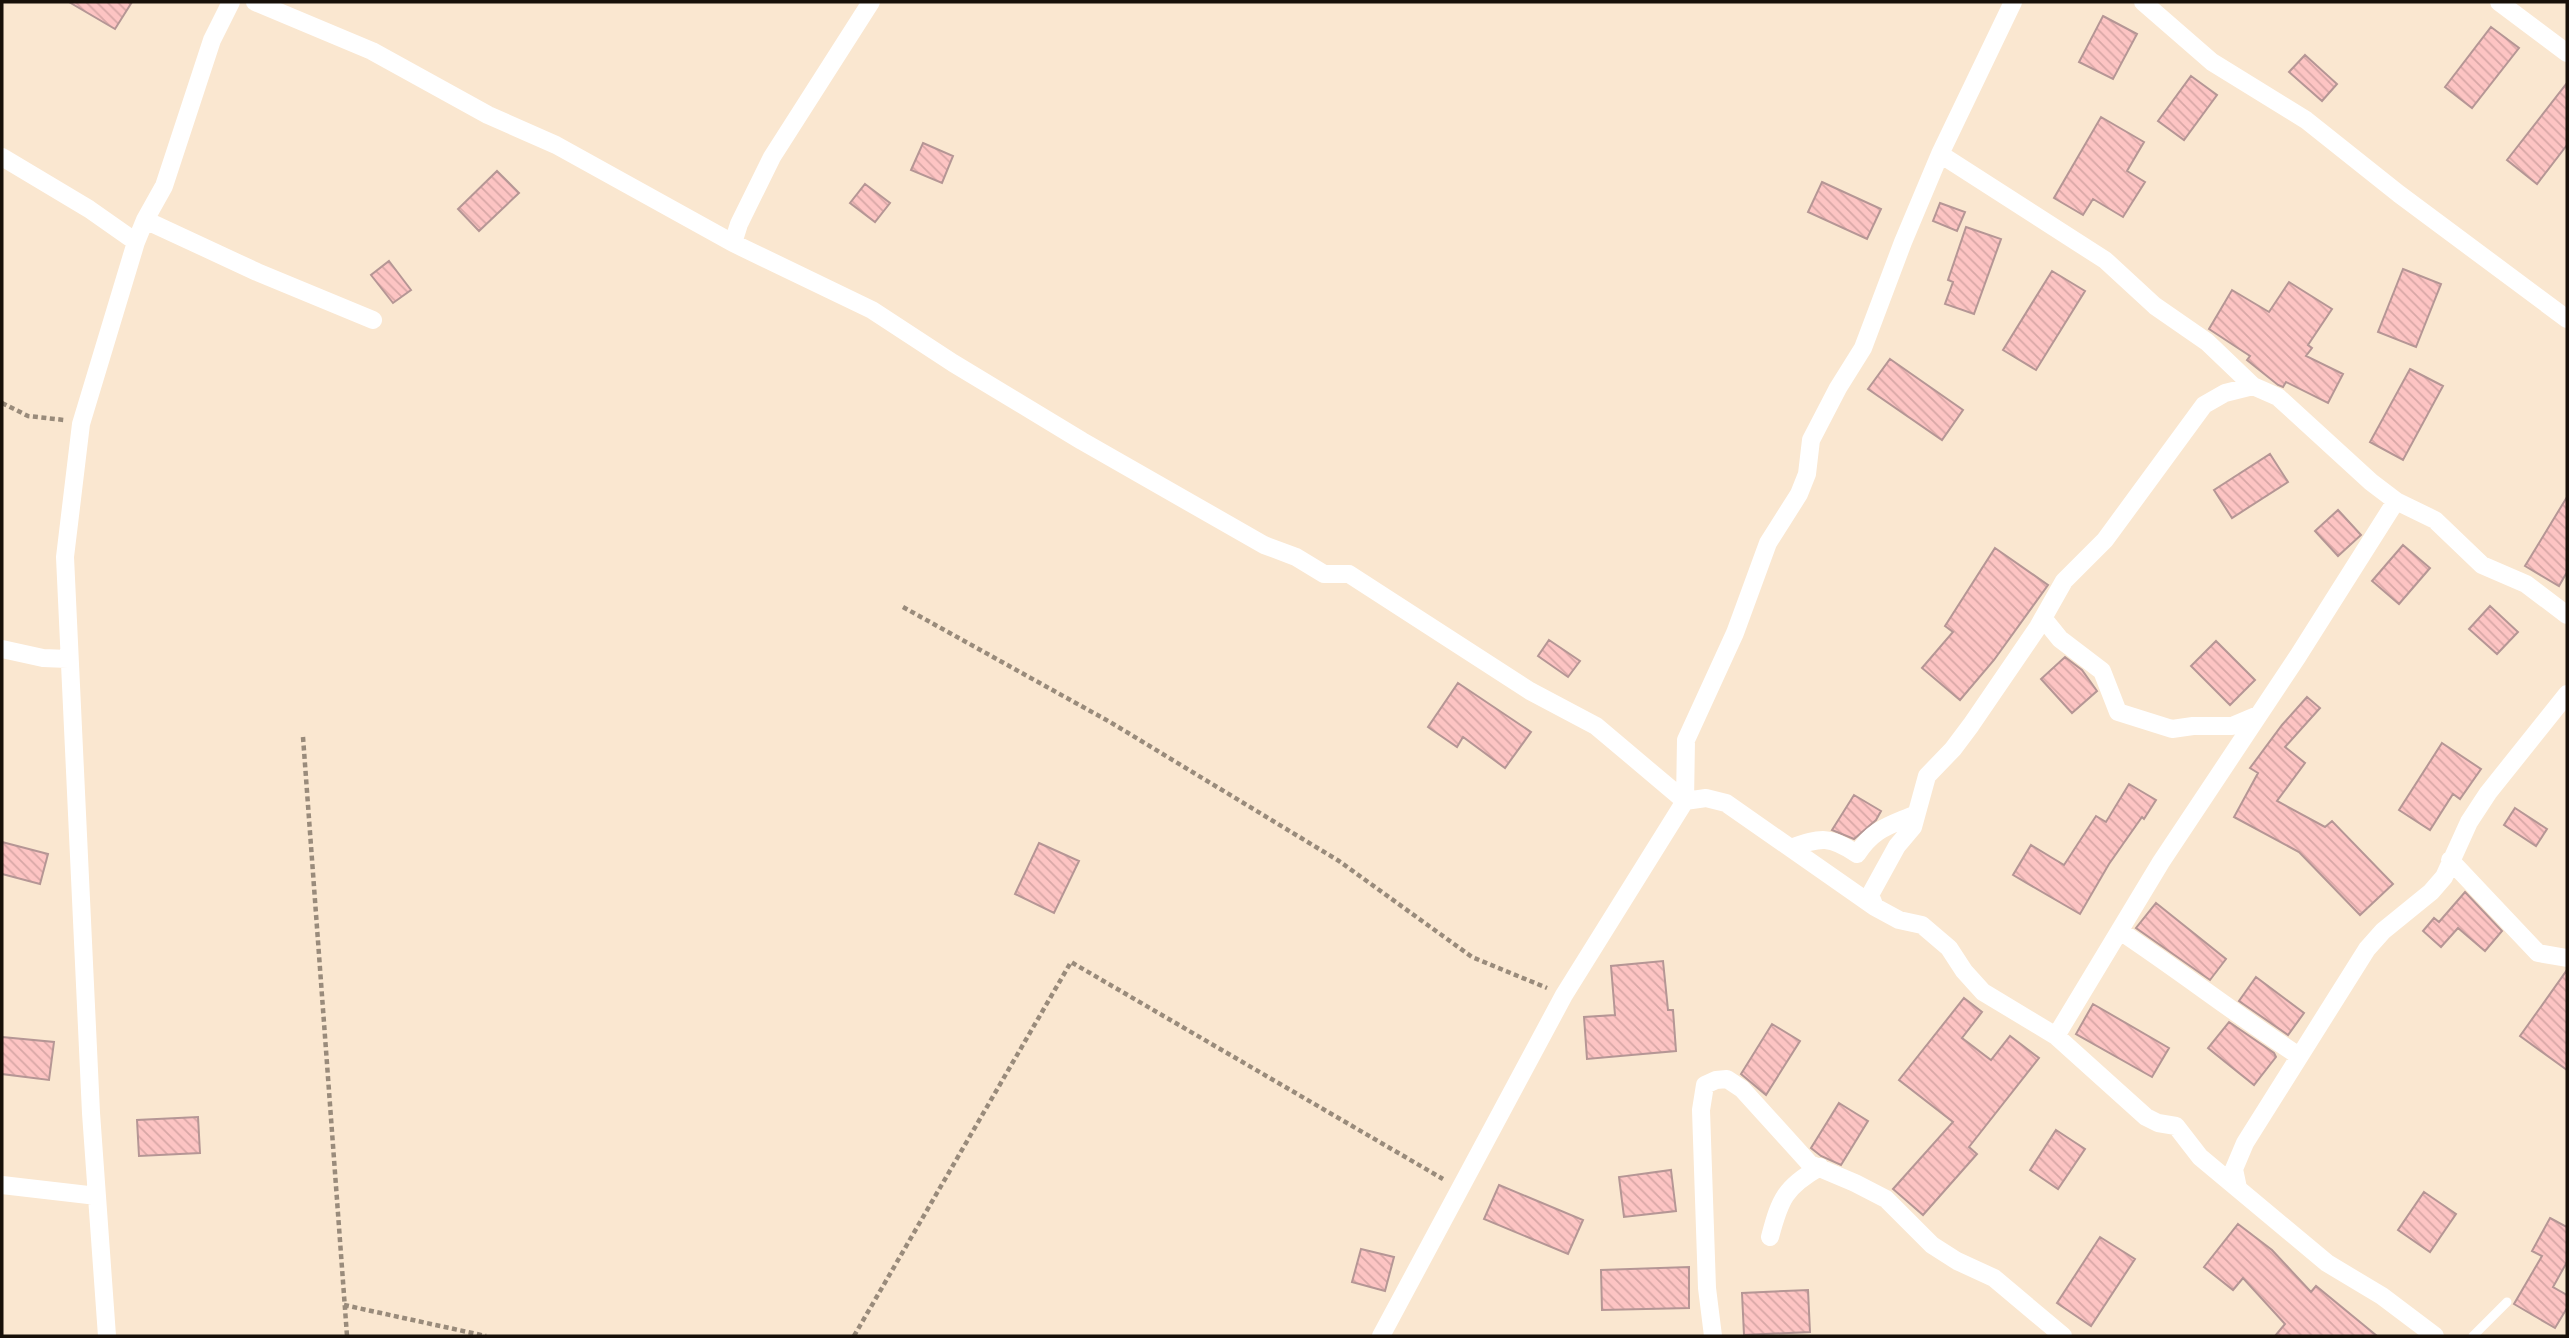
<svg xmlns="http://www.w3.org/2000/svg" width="2569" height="1338" font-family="'IBM Plex Sans',sans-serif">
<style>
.building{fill:url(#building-back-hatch);stroke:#b59695;stroke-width:2}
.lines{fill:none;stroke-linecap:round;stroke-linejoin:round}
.path{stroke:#998b7b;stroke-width:4.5;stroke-dasharray:5 3.5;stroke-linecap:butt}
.lane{stroke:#fff;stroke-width:9}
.street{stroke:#fff;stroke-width:18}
</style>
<defs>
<pattern id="building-back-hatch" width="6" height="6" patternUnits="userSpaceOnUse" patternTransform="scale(1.75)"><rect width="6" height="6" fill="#fdc4c3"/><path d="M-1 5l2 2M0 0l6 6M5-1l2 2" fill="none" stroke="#d8a7a6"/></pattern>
</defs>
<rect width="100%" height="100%" fill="#fae7d0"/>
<path class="building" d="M 69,2 L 132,2 L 115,29 Z
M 2103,16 L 2137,34 L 2113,79 L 2079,62 Z
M 2491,27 L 2519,48 L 2472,108 L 2445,87 Z
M 2305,55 L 2337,84 L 2322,101 L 2289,72 Z
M 2191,76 L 2217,95 L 2184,140 L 2158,121 Z
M 2567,83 L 2567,145 L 2537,184 L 2507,160 Z
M 2101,117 L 2144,142 L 2127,171 L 2145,182 L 2123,217 L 2093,199 L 2083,215 L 2054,198 Z
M 923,143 L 953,156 L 942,183 L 911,170 Z
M 497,171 L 519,193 L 479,231 L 458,209 Z
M 1822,182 L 1881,209 L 1867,239 L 1808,212 Z
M 865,184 L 890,203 L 875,222 L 850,203 Z
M 1940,203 L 1965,212 L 1957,231 L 1933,221 Z
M 1966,227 L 2001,239 L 1974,314 L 1945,304 L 1953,282 L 1948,280 Z
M 389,261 L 411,290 L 393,303 L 371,275 Z
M 2403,269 L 2441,284 L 2416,347 L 2378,332 Z
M 2052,271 L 2085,291 L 2036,370 L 2003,350 Z
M 2289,282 L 2332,309 L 2308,345 L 2312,348 L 2306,356 L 2343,374 L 2328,403 L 2286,382 L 2283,387 L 2278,385 L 2247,360 L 2250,356 L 2209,329 L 2232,290 L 2269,312 Z
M 1890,359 L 1963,410 L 1942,440 L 1868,389 Z
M 2410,369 L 2443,386 L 2403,460 L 2370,442 Z
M 2270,454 L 2288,482 L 2232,518 L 2214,490 Z
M 2567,497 L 2567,572 L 2559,586 L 2525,566 Z
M 2338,510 L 2361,535 L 2338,556 L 2315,531 Z
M 2403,545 L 2430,568 L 2399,604 L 2372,581 Z
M 1995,548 L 2048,585 L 1994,660 L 1960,700 L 1922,668 L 1953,632 L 1945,626 Z
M 2490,606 L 2518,632 L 2497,654 L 2469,629 Z
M 1549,640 L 1580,661 L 1568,677 L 1538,656 Z
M 2216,641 L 2255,680 L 2230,705 L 2191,666 Z
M 2065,657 L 2082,670 L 2097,691 L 2072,713 L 2041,679 Z
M 1458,683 L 1531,732 L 1505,768 L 1463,737 L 1457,747 L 1428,727 Z
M 2307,697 L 2320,708 L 2285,747 L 2305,763 L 2277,801 L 2325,827 L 2332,821 L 2393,884 L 2360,915 L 2299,852 L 2234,817 L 2258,773 L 2250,768 L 2282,725 Z
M 2442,743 L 2481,769 L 2460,799 L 2453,794 L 2430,830 L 2399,810 Z
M 2129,784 L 2156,800 L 2144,819 L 2142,817 L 2109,864 L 2080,914 L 2013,875 L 2031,845 L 2064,865 L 2096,816 L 2106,822 Z
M 1854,795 L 1881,811 L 1876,820 L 1854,839 L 1832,830 Z
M 2515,808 L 2547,829 L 2536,846 L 2504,825 Z
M 2,842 L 48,854 L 40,884 L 2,874 Z
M 1039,843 L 1079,861 L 1054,913 L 1015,894 Z
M 2465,892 L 2502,931 L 2485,951 L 2458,928 L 2441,947 L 2423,931 L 2434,918 L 2439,922 Z
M 2156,903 L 2226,959 L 2210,980 L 2136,928 Z
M 1663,961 L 1668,1010 L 1673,1010 L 1676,1051 L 1587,1059 L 1584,1017 L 1615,1015 L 1611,966 Z
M 2567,970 L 2567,1070 L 2520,1036 Z
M 2256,977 L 2304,1013 L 2288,1035 L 2239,1001 Z
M 1964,998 L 1982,1012 L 1962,1038 L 1991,1060 L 2010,1036 L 2039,1058 L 1969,1147 L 1977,1154 L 1923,1215 L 1893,1189 L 1953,1122 L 1899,1080 Z
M 2093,1004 L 2169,1048 L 2152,1077 L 2076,1034 Z
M 2229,1022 L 2274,1053 L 2276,1057 L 2254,1085 L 2208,1048 Z
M 1772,1024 L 1800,1041 L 1766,1095 L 1741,1074 Z
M 2,1037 L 54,1042 L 49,1080 L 2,1074 Z
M 1839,1103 L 1868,1121 L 1841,1165 L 1821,1156 L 1811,1148 Z
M 198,1117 L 200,1153 L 139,1156 L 137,1120 Z
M 2056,1130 L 2085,1149 L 2058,1189 L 2030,1170 Z
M 1671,1170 L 1676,1211 L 1624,1217 L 1619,1177 Z
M 1499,1185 L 1583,1220 L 1568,1254 L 1484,1219 Z
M 2424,1192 L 2456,1214 L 2430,1252 L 2398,1230 Z
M 2550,1218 L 2567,1227 L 2567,1262 L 2553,1287 L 2567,1295 L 2567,1308 L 2555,1328 L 2514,1304 L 2542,1256 L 2532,1251 Z
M 2238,1224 L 2272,1250 L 2311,1292 L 2316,1286 L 2377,1336 L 2275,1336 L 2285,1324 L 2243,1278 L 2233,1290 L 2204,1267 Z
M 2100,1237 L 2135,1259 L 2091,1326 L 2057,1303 Z
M 1361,1249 L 1394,1257 L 1385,1291 L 1352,1282 Z
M 1689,1267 L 1689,1308 L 1602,1310 L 1601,1270 Z
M 1808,1290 L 1810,1332 L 1744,1335 L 1742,1293 Z"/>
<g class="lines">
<path class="path" d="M 2,403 L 28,416 L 64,420
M 903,607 L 1110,722 L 1339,861 L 1472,957 L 1547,988
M 303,737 L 347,1336
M 344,1305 L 486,1336
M 854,1336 L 1071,962 L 1443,1179"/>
<path class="lane" d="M 2473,1336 L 2507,1302"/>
<path class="street" d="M 255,2 L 372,51 L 488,115 L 556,145 L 733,243 L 872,310 L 953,363 L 1082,441 L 1264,545 L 1296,557 L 1324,574 L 1349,574 L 1530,691 L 1596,726 L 1685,801 L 1706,798 L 1726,803 L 1875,907 L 1899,920 L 1922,925 L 1949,948 L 1964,971 L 1983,992 L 2056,1036 L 2146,1117 L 2158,1123 L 2176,1126 L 2200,1157 L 2327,1263 L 2382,1296 L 2435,1336
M 2143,2 L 2212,62 L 2306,120 L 2399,194 L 2567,319
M 2499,2 L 2567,53
M 1940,154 L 2105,260 L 2155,306 L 2207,342 L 2253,386 L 2278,397 L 2371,482 L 2396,501 L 2435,520 L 2482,565 L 2526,584 L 2567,615
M 2,157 L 89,209 L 136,242
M 145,220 L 257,272 L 373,320
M 733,243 L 739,224 L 772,157 L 871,2
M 2043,618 L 2060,639 L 2102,671 L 2118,712 L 2172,729 L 2193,726 L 2232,726 L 2258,715
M 2,649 L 43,658 L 68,659
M 1791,848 C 1821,837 1830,836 1857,854 C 1874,828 1889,826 1916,814
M 2450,860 L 2538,953 L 2567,958
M 1875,907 L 1870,895 L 1897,846 L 1913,827 L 1927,776 L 1953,749 L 1971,725 L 2038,627 L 2064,581 L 2105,540 L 2204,405 L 2225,393 L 2253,386
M 2120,931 C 2180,971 2238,1016 2299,1056
M 2056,1036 L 2161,862 L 2298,656 L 2396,501
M 2,1185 L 97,1196
M 2238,1188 L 2234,1169 L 2245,1143 L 2367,949 L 2383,931 L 2431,892 L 2444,877 L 2469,822 L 2488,793 L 2567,694
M 1770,1237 C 1780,1199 1785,1187 1820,1167
M 107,1336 L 91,1113 L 65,557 L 81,424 L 136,242 L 145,220 L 164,186 L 212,40 L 231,2
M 1381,1336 L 1564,995 L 1685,801 L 1686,740 L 1735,633 L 1768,543 L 1799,494 L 1807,474 L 1811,440 L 1838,388 L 1863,348 L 1903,242 L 1940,154 L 2013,2
M 1713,1336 L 1707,1288 L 1701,1110 L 1705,1085 L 1716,1080 L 1727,1079 L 1742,1089 L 1810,1164 L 1855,1183 L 1886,1199 L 1932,1245 L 1957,1261 L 1994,1278 L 2063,1336"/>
</g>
<rect width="2569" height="1338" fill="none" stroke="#171009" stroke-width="7"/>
</svg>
